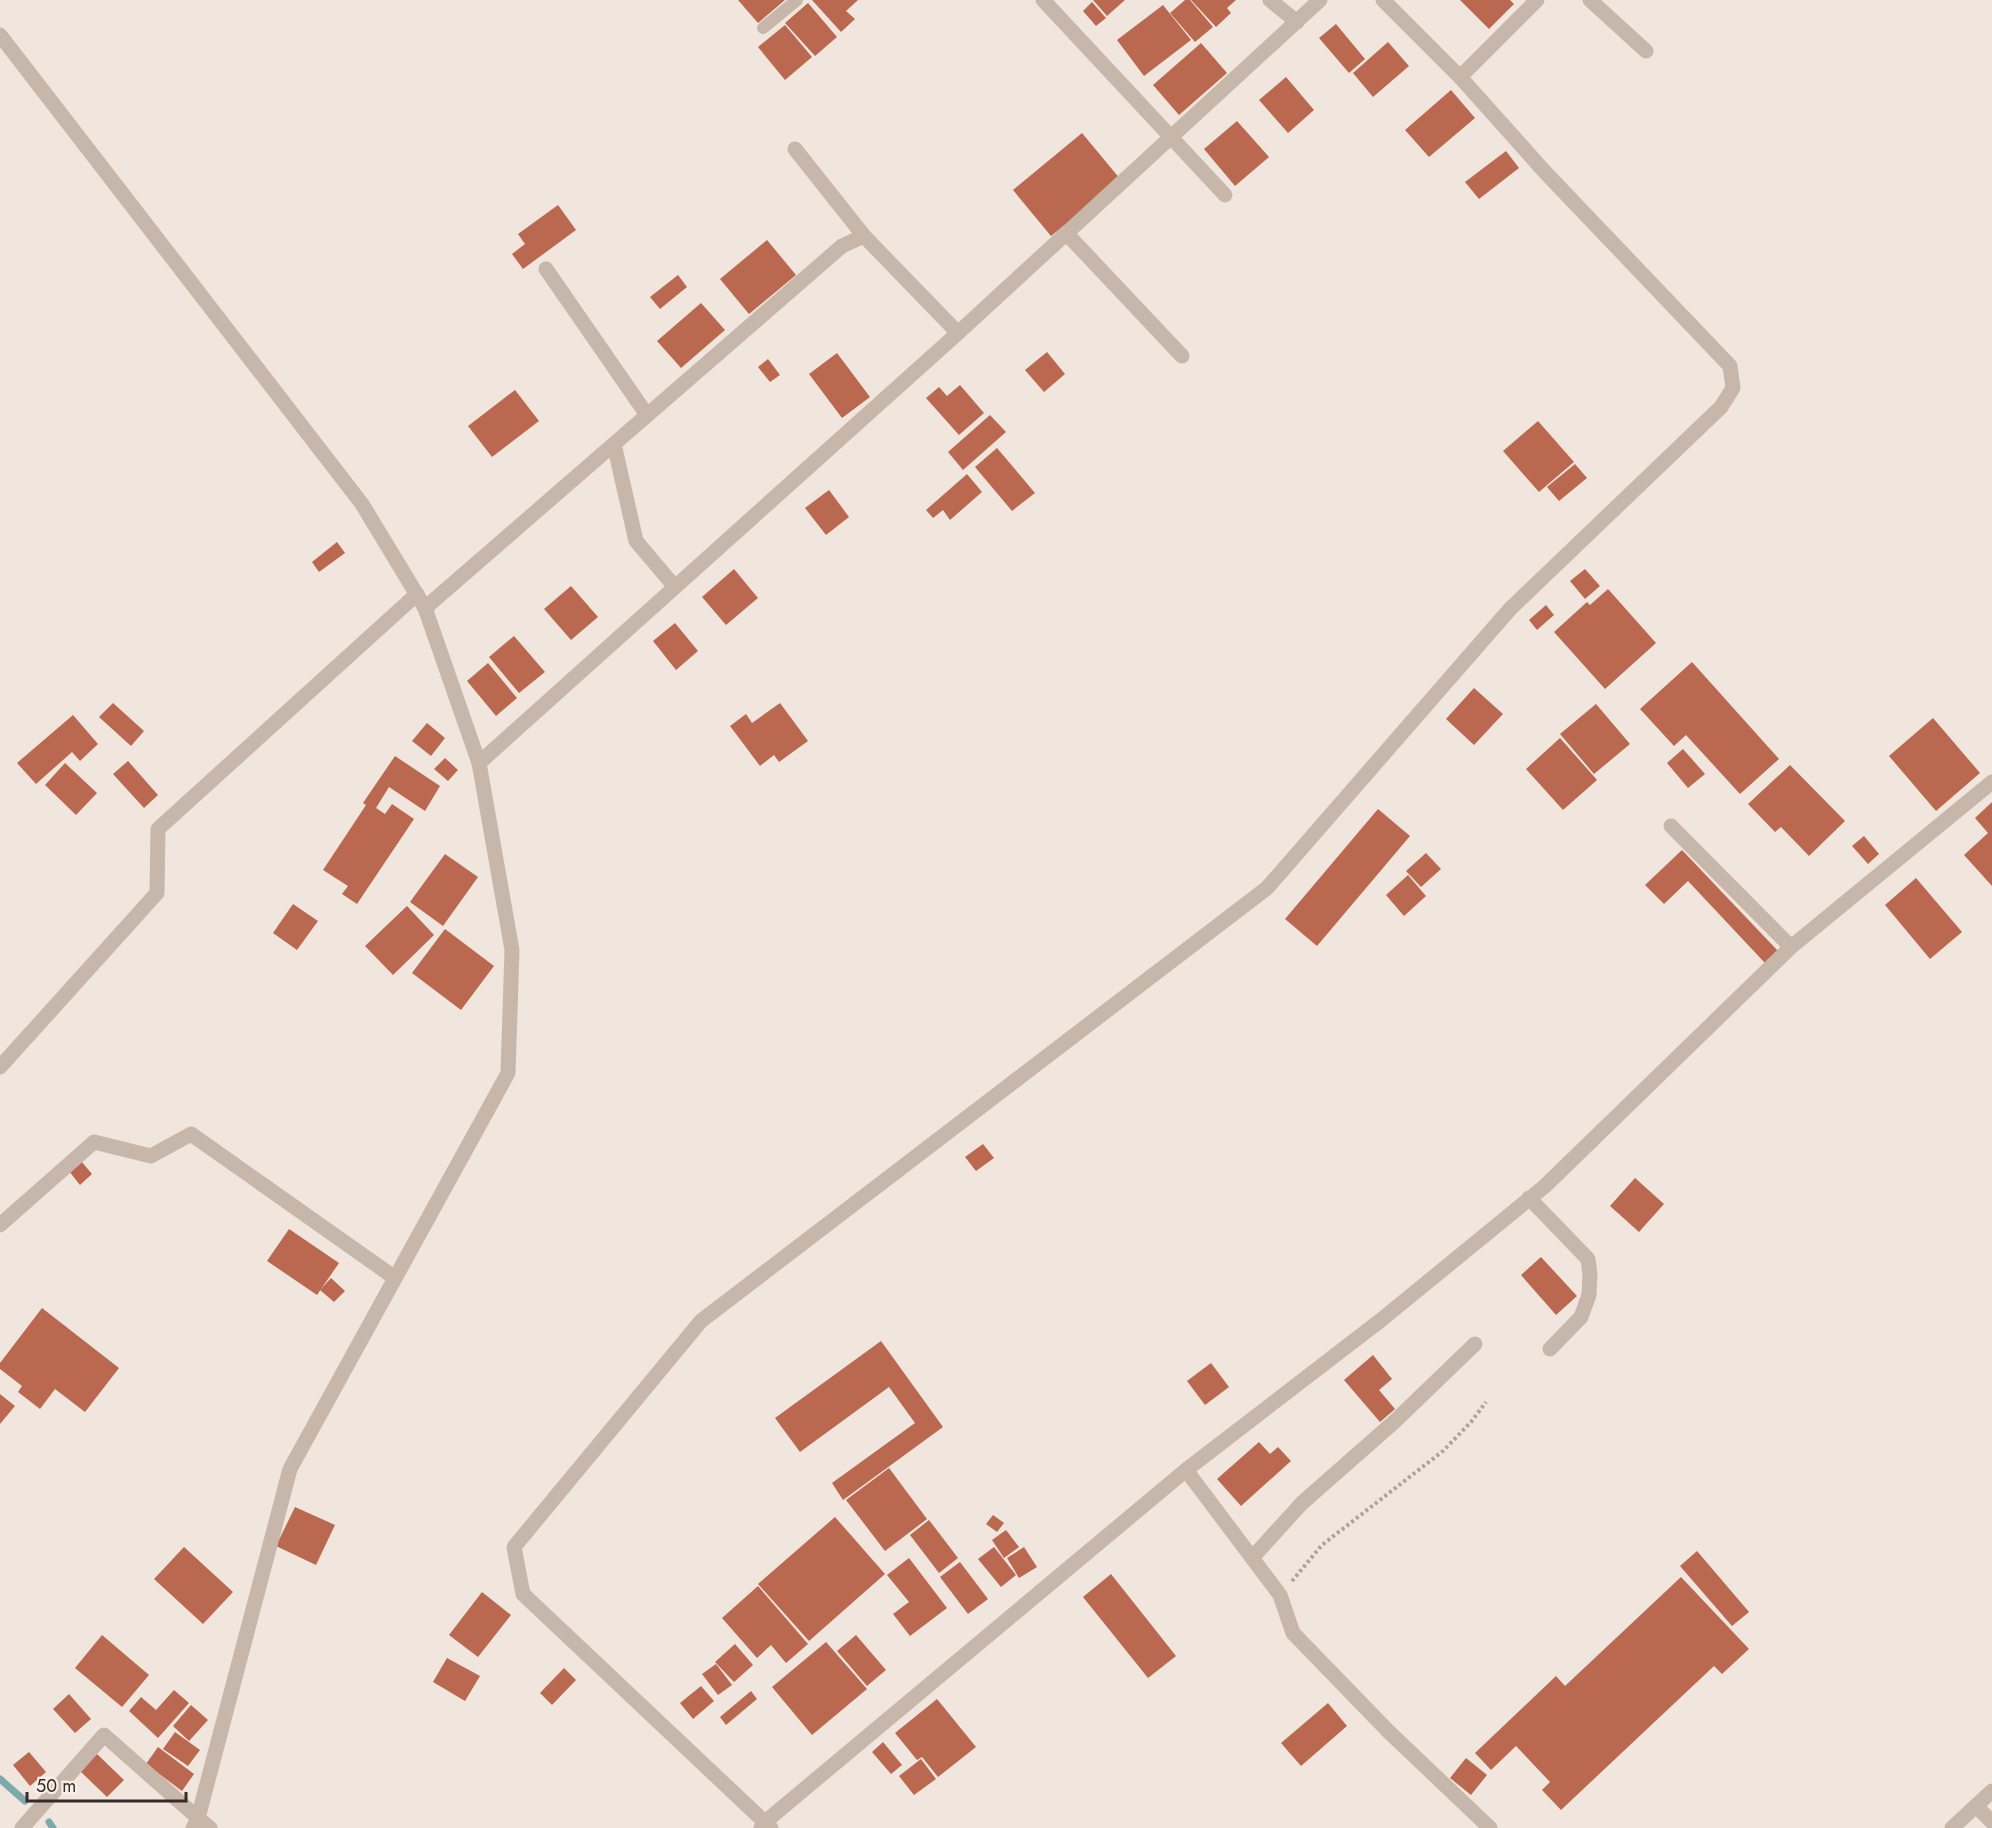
<svg xmlns="http://www.w3.org/2000/svg" width="1992" height="1828" viewBox="0 0 1992 1828" font-family="Jost,sans-serif">
<style>
.lines{fill:none;stroke-linecap:round;stroke-linejoin:round}
.stream{stroke:#7ea9aa;stroke-width:7}
.building{fill:#ba6850}
.path{stroke:#b2a194;stroke-width:4;stroke-dasharray:3 3;stroke-linecap:butt}
.lane{stroke:#c7b6aa;stroke-width:12}
.street{stroke:#c7b6aa;stroke-width:15}
</style>
<rect width="100%" height="100%" fill="#f0e6dd"/>
<g class="lines">
<g class="stream">
<path d="M0,1779L25,1801"/>
<path d="M49,1822L53,1828"/>
</g>
</g>
<g class="building">
<path d="M738,0H785L758,23Z"/>
<path d="M812,0H858L846,11L855,19L841,32Z"/>
<path d="M1093,0H1125L1107,16Z"/>
<path d="M1185,0H1190L1213,27L1195,42L1170,13Z"/>
<path d="M1191,0H1236L1227,8L1231,13L1216,27Z"/>
<path d="M1460,0H1510L1514,4L1489,29Z"/>
<path d="M1092,2L1106,18L1096,26L1083,11Z"/>
<path d="M808,3L837,37L815,56L785,23Z"/>
<path d="M1163,5L1191,40L1144,76L1117,40Z"/>
<path d="M1336,24L1365,59L1349,73L1319,38Z"/>
<path d="M785,25L812,57L785,80L758,47Z"/>
<path d="M1388,42L1409,66L1373,97L1353,73Z"/>
<path d="M1201,43L1227,73L1179,115L1153,85Z"/>
<path d="M1286,77L1314,110L1288,133L1259,100Z"/>
<path d="M1451,90L1475,118L1429,157L1405,130Z"/>
<path d="M1237,121L1269,157L1235,186L1204,149Z"/>
<path d="M1082,133L1121,180L1051,236L1013,190Z"/>
<path d="M1506,151L1519,168L1479,199L1465,182Z"/>
<path d="M558,205L576,230L523,269L512,254L525,244L518,234Z"/>
<path d="M767,240L796,275L749,314L720,279Z"/>
<path d="M678,275L687,287L660,309L650,297Z"/>
<path d="M701,303L725,330L681,368L657,341Z"/>
<path d="M1047,352L1065,374L1044,392L1025,370Z"/>
<path d="M837,353L870,397L842,418L809,374Z"/>
<path d="M768,359L780,375L770,382L758,367Z"/>
<path d="M960,385L984,413L959,435L926,398L939,387L947,396Z"/>
<path d="M515,390L539,421L492,457L468,426Z"/>
<path d="M990,415L1006,432L963,470L948,452Z"/>
<path d="M1538,421L1574,462L1539,492L1503,451Z"/>
<path d="M997,448L1035,493L1012,511L975,467Z"/>
<path d="M1575,464L1587,478L1559,501L1547,487Z"/>
<path d="M967,474L982,492L950,520L943,510L933,518L926,510Z"/>
<path d="M829,490L849,517L826,535L805,508Z"/>
<path d="M337,542L345,553L319,572L312,562Z"/>
<path d="M734,569L758,598L726,625L702,597Z"/>
<path d="M1585,569L1600,586L1585,599L1570,581Z"/>
<path d="M571,586L598,617L571,640L544,609Z"/>
<path d="M1608,589L1656,643L1605,689L1554,632L1587,602L1590,605Z"/>
<path d="M1546,605L1554,615L1537,630L1529,620Z"/>
<path d="M675,623L698,651L676,670L653,641Z"/>
<path d="M514,636L545,672L519,693L489,657Z"/>
<path d="M1692,662L1779,759L1740,794L1686,735L1674,746L1640,709Z"/>
<path d="M488,663L517,698L496,716L467,681Z"/>
<path d="M1474,688L1503,714L1474,745L1446,719Z"/>
<path d="M113,703L144,731L131,746L99,717Z"/>
<path d="M780,703L808,741L779,762L774,755L760,766L730,726L746,714L752,723Z"/>
<path d="M1596,704L1630,744L1594,774L1560,734Z"/>
<path d="M73,715L98,744L80,761L72,752L36,784L17,763Z"/>
<path d="M1933,718L1980,773L1936,811L1889,756Z"/>
<path d="M427,723L445,738L431,756L412,741Z"/>
<path d="M1560,738L1597,780L1563,810L1526,769Z"/>
<path d="M1683,749L1705,774L1688,788L1667,763Z"/>
<path d="M395,756L440,786L425,811L389,787L376,808L385,814L392,804L414,819L357,904L342,894L348,886L323,870L366,805L363,803Z"/>
<path d="M445,758L458,770L448,781L434,769Z"/>
<path d="M128,761L158,795L144,808L113,774Z"/>
<path d="M65,763L97,793L76,815L45,785Z"/>
<path d="M1790,765L1845,821L1809,856L1781,827L1775,832L1748,804Z"/>
<path d="M1992,802V886L1964,855L1988,833L1975,818Z"/>
<path d="M1378,809L1410,836L1317,946L1285,919Z"/>
<path d="M1864,836L1879,854L1868,864L1852,846Z"/>
<path d="M1682,850L1778,951L1765,963L1688,881L1664,904L1645,885Z"/>
<path d="M1426,853L1441,869L1421,887L1406,871Z"/>
<path d="M445,854L478,877L443,926L410,902Z"/>
<path d="M1408,875L1426,896L1404,916L1386,895Z"/>
<path d="M1916,878L1962,932L1930,959L1885,905Z"/>
<path d="M293,904L318,921L297,950L273,933Z"/>
<path d="M407,906L434,935L393,975L365,946Z"/>
<path d="M445,929L494,966L461,1010L412,973Z"/>
<path d="M983,1144L994,1158L976,1171L965,1157Z"/>
<path d="M81,1161L92,1174L80,1185L69,1171Z"/>
<path d="M1635,1178L1664,1204L1639,1232L1610,1206Z"/>
<path d="M289,1229L339,1263L317,1295L267,1261Z"/>
<path d="M1541,1257L1577,1296L1556,1315L1521,1275Z"/>
<path d="M331,1278L345,1291L334,1302L320,1290Z"/>
<path d="M42,1308L119,1368L85,1412L55,1389L40,1409L18,1392L22,1386L0,1369V1363Z"/>
<path d="M881,1341L943,1427L843,1500L832,1483L915,1423L889,1387L800,1452L775,1418Z"/>
<path d="M1373,1355L1392,1379L1379,1390L1395,1409L1380,1422L1344,1380Z"/>
<path d="M1211,1363L1229,1387L1205,1405L1187,1381Z"/>
<path d="M0,1394L15,1406L0,1424Z"/>
<path d="M1259,1442L1270,1454L1278,1447L1291,1461L1241,1506L1217,1479Z"/>
<path d="M889,1468L927,1519L885,1551L846,1500Z"/>
<path d="M295,1507L335,1525L316,1565L276,1546Z"/>
<path d="M993,1515L1004,1523L997,1532L986,1524Z"/>
<path d="M835,1517L885,1574L809,1641L758,1584Z"/>
<path d="M929,1520L958,1558L939,1573L910,1535Z"/>
<path d="M1006,1530L1019,1547L1004,1558L992,1540Z"/>
<path d="M184,1547L233,1592L203,1624L154,1579Z"/>
<path d="M994,1547L1016,1575L1001,1587L978,1559Z"/>
<path d="M1024,1547L1037,1567L1019,1578L1007,1558Z"/>
<path d="M1697,1551L1749,1612L1732,1626L1680,1566Z"/>
<path d="M909,1558L947,1608L910,1636L893,1614L909,1602L887,1575Z"/>
<path d="M960,1562L988,1599L968,1614L940,1577Z"/>
<path d="M1111,1574L1176,1656L1148,1678L1083,1597Z"/>
<path d="M1681,1577L1749,1649L1722,1674L1714,1666L1561,1810L1542,1790L1550,1782L1516,1746L1491,1770L1475,1753L1556,1676L1565,1686Z"/>
<path d="M758,1586L808,1644L786,1663L771,1645L757,1658L722,1618Z"/>
<path d="M482,1592L511,1615L478,1657L449,1635Z"/>
<path d="M102,1635L149,1675L122,1707L75,1668Z"/>
<path d="M856,1635L886,1670L867,1686L837,1651Z"/>
<path d="M826,1642L867,1689L812,1735L772,1687Z"/>
<path d="M735,1644L753,1665L734,1682L715,1662Z"/>
<path d="M447,1658L480,1676L465,1701L433,1682Z"/>
<path d="M716,1664L732,1685L718,1695L702,1674Z"/>
<path d="M564,1668L576,1680L552,1705L540,1693Z"/>
<path d="M701,1686L714,1701L693,1719L680,1703Z"/>
<path d="M174,1690L189,1703L158,1738L129,1711L141,1697L156,1710Z"/>
<path d="M751,1691L757,1699L726,1725L720,1717Z"/>
<path d="M69,1694L91,1719L75,1733L53,1709Z"/>
<path d="M937,1699L976,1747L938,1777L922,1757L917,1760L895,1733Z"/>
<path d="M1328,1703L1347,1726L1301,1766L1281,1743Z"/>
<path d="M191,1705L208,1720L189,1741L173,1726Z"/>
<path d="M175,1732L200,1750L188,1766L163,1749Z"/>
<path d="M883,1742L902,1765L891,1774L872,1752Z"/>
<path d="M158,1747L194,1774L182,1791L146,1764Z"/>
<path d="M29,1752L46,1772L30,1786L13,1765Z"/>
<path d="M97,1754L124,1780L107,1797L80,1771Z"/>
<path d="M1466,1758L1487,1775L1471,1795L1450,1778Z"/>
<path d="M921,1759L936,1779L914,1795L899,1776Z"/>
</g>
<g class="lines">
<path class="path" d="M1292,1581L1322,1545L1443,1451L1471,1422L1486,1402"/>
<path class="lane" d="M763,28L797,0"/>
<g class="street">
<path d="M1043,0L1225,195"/>
<path d="M1270,0L1297,22"/>
<path d="M1590,0L1646,51"/>
<path d="M0,35L362,504L425,608L479,763L512,950L508,1073L290,1469L198,1818L210,1828"/>
<path d="M1460,77L1537,0"/>
<path d="M795,149L864,236"/>
<path d="M1066,233L1182,356"/>
<path d="M546,269L647,415"/>
<path d="M614,444L636,541L675,587"/>
<path d="M425,608L842,246L864,236L958,333"/>
<path d="M479,763L958,333L1320,0"/>
<path d="M1671,826L1791,947L1992,782"/>
<path d="M0,1067L157,893L158,829L417,594"/>
<path d="M1529,1198L1588,1259L1590,1275L1589,1295L1581,1317L1550,1349"/>
<path d="M0,1225L94,1142L151,1156L191,1134L395,1278"/>
<path d="M1186,1470L1280,1595L1293,1633L1389,1732L1490,1828"/>
<path d="M1252,1558L1302,1503L1394,1422L1475,1344"/>
<path d="M1976,1806L1992,1822"/>
<path d="M22,1828L104,1735L198,1818L193,1828"/>
<path d="M761,1828L765,1822L1186,1470L1381,1320L1545,1186L1791,947"/>
<path d="M771,1828L523,1594L514,1547L701,1321L1267,888L1510,609L1721,407L1733,388L1730,366L1544,171L1460,77L1383,0"/>
<path d="M1952,1828L1992,1791"/>
</g>
</g>
<path d="M27 1792v9h159v-9" fill="none" stroke="#352c29" stroke-width="3"/>
<text x="36" y="1792" font-size="18" fill="#352c29" stroke="#f8f0e8" stroke-width="4.5" paint-order="stroke">50 m</text>
</svg>
